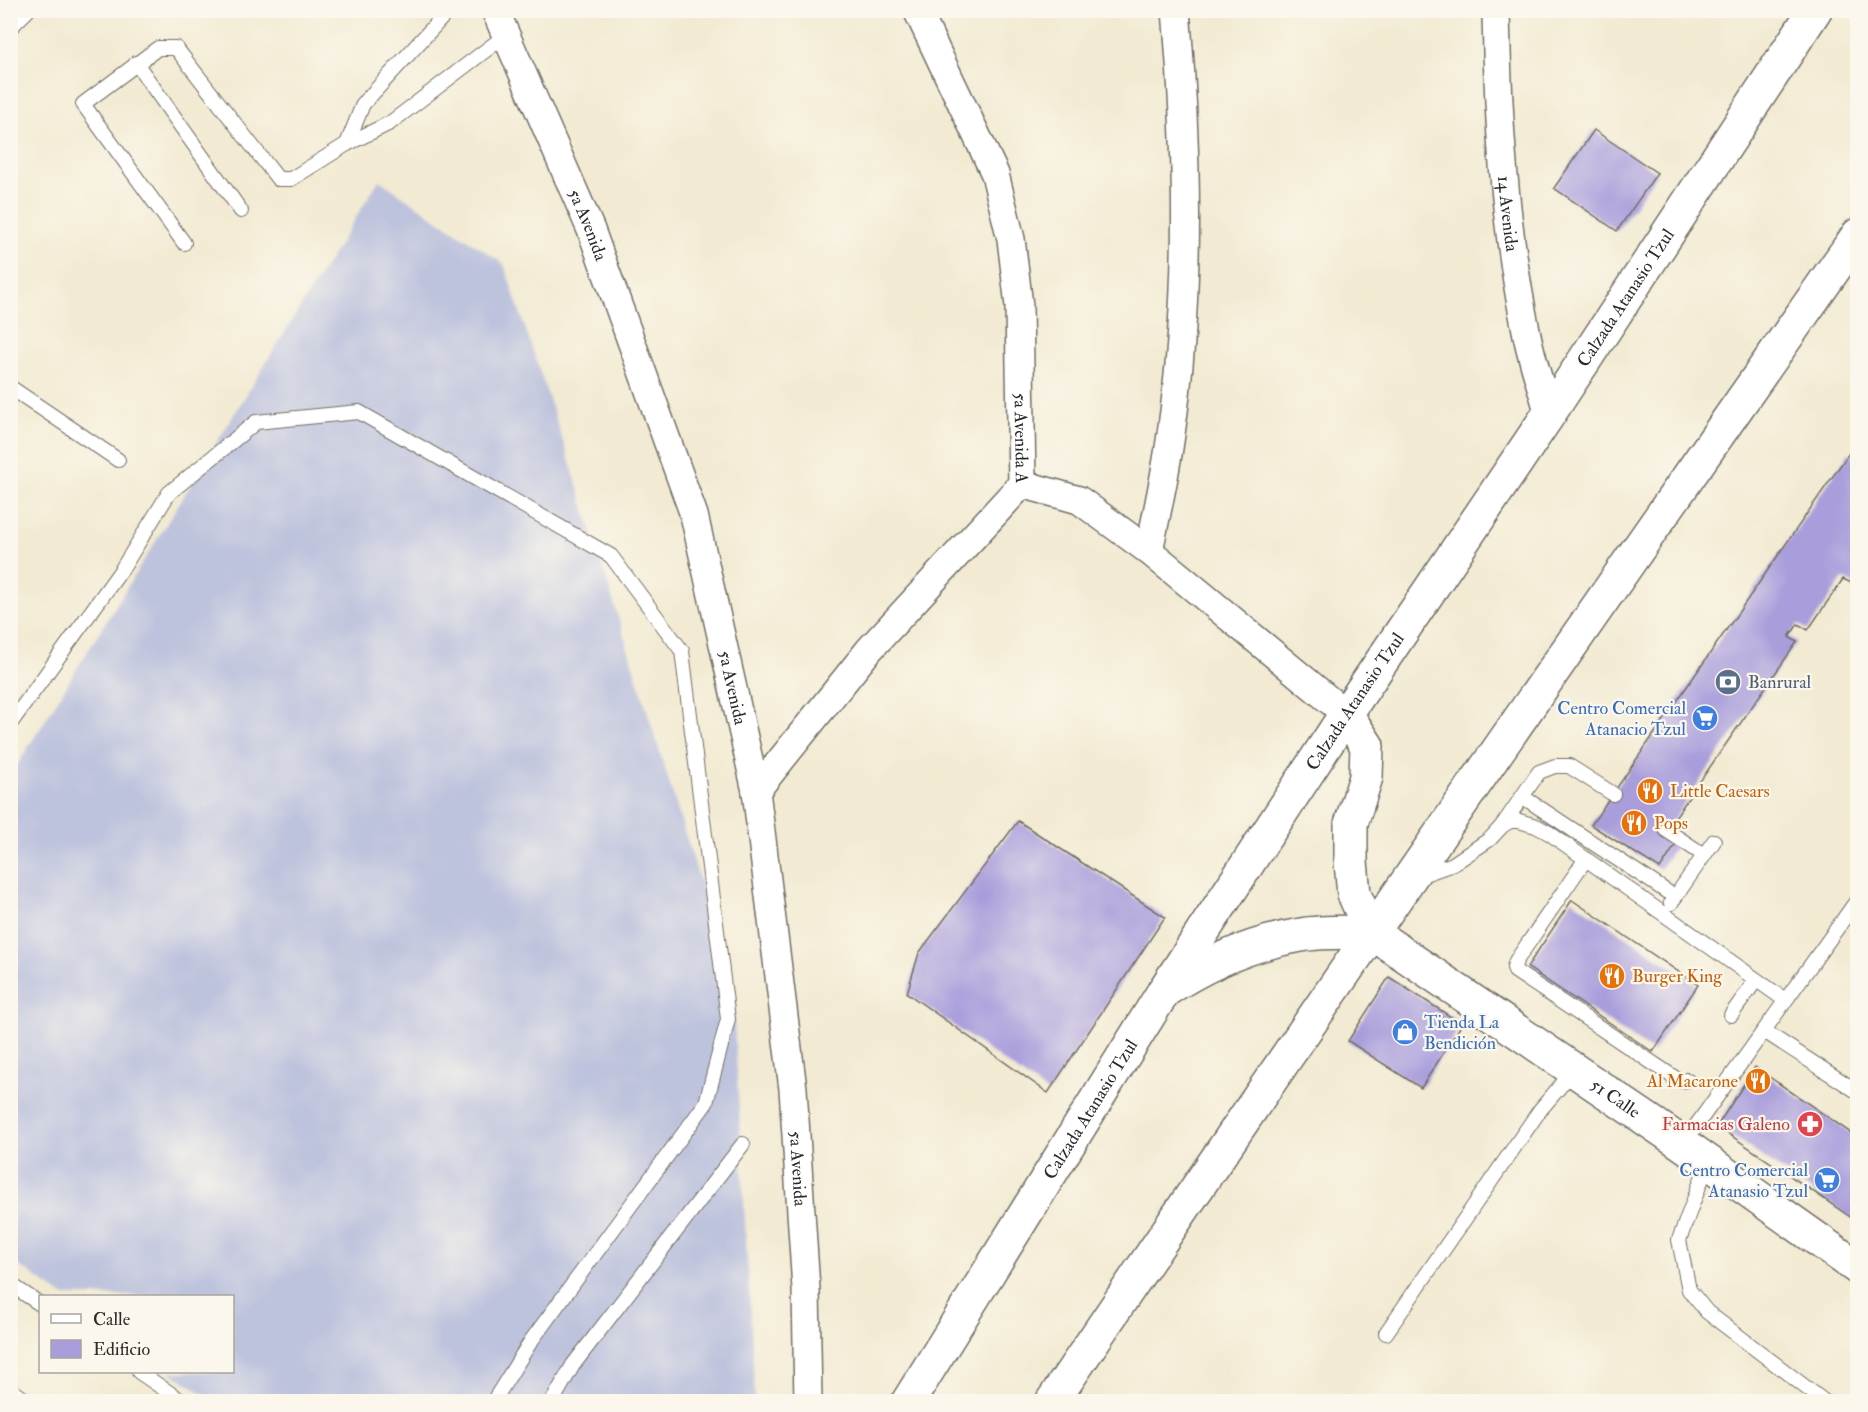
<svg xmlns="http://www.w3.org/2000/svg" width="1868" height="1412" viewBox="0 0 1868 1412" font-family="'IM FELL Double Pica',serif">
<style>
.industrial{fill:#bec3dd}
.building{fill:#a99ddb}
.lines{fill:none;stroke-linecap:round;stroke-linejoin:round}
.lane-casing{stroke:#716e65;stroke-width:16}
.street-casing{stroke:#716e65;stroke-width:30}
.secondary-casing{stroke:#716e65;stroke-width:36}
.primary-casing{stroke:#716e65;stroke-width:36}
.lane{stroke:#fff;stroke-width:14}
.street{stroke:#fff;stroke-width:27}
.secondary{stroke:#fff;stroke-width:33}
.primary{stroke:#fff;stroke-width:33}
.labels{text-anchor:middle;stroke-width:4.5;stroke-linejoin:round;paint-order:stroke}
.street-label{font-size:18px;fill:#2b2b2b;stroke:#fbf7ec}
.service-label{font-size:18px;fill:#4e5e75;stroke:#fbf7ec;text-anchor:start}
.shop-label{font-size:18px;fill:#366cbe;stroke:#fbf7ec;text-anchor:end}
.food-label{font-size:18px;fill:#c56008;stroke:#fbf7ec;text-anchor:start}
.health-label{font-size:18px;fill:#be3a42;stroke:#fbf7ec;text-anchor:end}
</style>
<rect width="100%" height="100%" fill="#fbf7ec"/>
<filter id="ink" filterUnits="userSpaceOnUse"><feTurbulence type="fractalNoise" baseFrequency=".0167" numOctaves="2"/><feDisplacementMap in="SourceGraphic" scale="12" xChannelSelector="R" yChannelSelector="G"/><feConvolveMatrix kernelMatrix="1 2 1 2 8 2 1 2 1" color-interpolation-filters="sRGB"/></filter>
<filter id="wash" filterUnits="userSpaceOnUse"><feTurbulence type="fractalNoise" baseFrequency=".008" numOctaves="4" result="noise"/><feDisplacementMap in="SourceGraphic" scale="24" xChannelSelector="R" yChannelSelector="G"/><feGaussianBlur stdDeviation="1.35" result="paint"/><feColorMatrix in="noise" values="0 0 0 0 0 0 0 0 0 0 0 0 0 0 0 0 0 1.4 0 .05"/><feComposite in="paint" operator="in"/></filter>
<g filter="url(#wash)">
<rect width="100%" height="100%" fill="#f2ead2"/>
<path class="industrial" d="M379,180L504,264L572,468L732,985L755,1401H215L170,1372H232V1296H63L11,1260L10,777Z"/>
<g id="blocks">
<g class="building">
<path d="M1594,130L1657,173L1617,231L1554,188Z"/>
<path d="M1849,453L1858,459V586L1843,579L1808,630L1798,624L1789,637L1797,642L1664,833L1677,843L1660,869L1591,825Z"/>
<path d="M1018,821L1165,917L1048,1093L907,993L919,953Z"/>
<path d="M1572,900L1698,985L1653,1052L1527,967Z"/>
<path d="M1389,977L1462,1024L1421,1088L1348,1041Z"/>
<path d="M1755,1067L1858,1138V1222L1717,1126Z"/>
</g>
</g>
</g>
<g filter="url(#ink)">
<use href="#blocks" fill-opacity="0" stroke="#716e65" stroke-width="1.5"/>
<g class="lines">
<defs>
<g id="lane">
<path d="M10,28L28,10"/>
<path d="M136,63L241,211"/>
<path d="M347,144L363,104L449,10"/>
<path d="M184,243L83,104L158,48H176L278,179H291L347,144L390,123L506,35"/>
<path d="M10,387L118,460"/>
<path d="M10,724L122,569L169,493L256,422L359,412L611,556L682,651L728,1019L706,1103L531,1341L493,1402"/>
<path d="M1523,797L1675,897"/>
<path d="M1502,826L1539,772L1555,766H1569L1613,794"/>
<path d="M1666,830L1704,855"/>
<path d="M1585,860L1516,961L1514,967L1515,971L1675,1078L1681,1081L1687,1080"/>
<path d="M1419,876L1453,864L1490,839L1502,826L1510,821H1519L1536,826L1549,833L1785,1000"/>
<path d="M1671,903L1714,841"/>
<path d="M1731,1015L1756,980"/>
<path d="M1764,1031L1858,1092"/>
<path d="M1683,1144L1858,899"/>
<path d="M1708,1162L1679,1240L1689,1290L1707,1312L1825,1402"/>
<path d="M10,1284L40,1304"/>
<path d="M1386,1333L1540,1110L1574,1070"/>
<path d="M139,1372L183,1402"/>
<path d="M10,1389L28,1402"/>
<path d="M552,1402L573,1365L743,1144"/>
</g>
<g id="street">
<path id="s1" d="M495,10L591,230L694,515L756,791L793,1089L806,1289L808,1402"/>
<path id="s2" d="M917,10L995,174L1011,239L1019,306L1022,484"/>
<path id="s3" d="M1496,10C1498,117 1504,225 1526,330C1531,358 1541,386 1549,414"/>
<path d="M1022,484L1079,500L1149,551L1346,714"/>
<path d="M1149,551C1157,512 1166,473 1171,434C1191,294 1188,151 1176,10"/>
<path d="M756,791L869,650L1022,484"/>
</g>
<g id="secondary">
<path id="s4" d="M1346,714L1367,746L1366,777L1351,824V862L1354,894L1371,932L1683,1144L1858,1268"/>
<path d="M1164,991C1205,964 1252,943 1301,935C1324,931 1348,933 1371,932"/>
</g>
<g id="primary">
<path id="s5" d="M908,1402L1164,991L1346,714L1549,414L1815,10"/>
<path d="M1052,1402C1316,1010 1586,622 1858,235"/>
</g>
</defs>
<use href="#lane" class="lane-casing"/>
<use href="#street" class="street-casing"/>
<use href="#secondary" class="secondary-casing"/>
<use href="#primary" class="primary-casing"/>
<use href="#lane" class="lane"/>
<use href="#street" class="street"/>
<use href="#secondary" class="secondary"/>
<use href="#primary" class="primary"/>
</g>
</g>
<defs>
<symbol id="bank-disc" viewBox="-11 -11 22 22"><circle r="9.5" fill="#5c6f8a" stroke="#fbf7ec"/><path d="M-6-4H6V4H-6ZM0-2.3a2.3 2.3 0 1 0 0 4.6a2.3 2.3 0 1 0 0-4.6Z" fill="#fff"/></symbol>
<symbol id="supermarket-disc" viewBox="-11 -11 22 22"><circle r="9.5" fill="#3f7fe0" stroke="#fbf7ec"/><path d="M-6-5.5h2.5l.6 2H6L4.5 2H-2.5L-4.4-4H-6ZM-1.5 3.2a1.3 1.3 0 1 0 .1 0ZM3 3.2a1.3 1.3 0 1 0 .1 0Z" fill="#fff"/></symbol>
<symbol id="restaurant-disc" viewBox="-11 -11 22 22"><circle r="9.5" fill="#e8710a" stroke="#fbf7ec"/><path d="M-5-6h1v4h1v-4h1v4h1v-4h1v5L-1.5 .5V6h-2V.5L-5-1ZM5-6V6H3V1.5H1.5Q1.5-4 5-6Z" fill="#fff"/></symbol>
<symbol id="shop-disc" viewBox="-11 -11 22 22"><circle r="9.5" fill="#3f7fe0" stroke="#fbf7ec"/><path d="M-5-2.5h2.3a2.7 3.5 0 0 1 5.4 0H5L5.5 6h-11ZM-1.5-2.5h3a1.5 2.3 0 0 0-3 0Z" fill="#fff"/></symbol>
<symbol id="pharmacy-disc" viewBox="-11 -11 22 22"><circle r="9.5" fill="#e0444e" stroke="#fbf7ec"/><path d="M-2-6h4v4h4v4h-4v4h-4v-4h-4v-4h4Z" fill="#fff"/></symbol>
</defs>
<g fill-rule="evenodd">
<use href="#bank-disc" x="1713" y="667" width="30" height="30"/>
<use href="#supermarket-disc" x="1690" y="703" width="30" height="30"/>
<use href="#restaurant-disc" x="1635" y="776" width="30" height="30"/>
<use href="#restaurant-disc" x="1619" y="808" width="30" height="30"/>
<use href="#restaurant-disc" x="1597" y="961" width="30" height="30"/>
<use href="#shop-disc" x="1390" y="1017" width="30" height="30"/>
<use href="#restaurant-disc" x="1743" y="1066" width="30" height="30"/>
<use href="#pharmacy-disc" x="1795" y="1109" width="30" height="30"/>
<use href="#supermarket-disc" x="1812" y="1165" width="30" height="30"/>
</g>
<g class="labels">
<g class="street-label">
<text dy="6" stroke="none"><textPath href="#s3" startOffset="204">14 Avenida</textPath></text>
<text dy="6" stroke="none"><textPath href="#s1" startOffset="234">5a Avenida</textPath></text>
<text dy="6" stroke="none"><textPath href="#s5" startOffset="1317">Calzada Atanasio Tzul</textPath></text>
<text dy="6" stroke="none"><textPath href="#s2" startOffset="448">5a Avenida A</textPath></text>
<text dy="6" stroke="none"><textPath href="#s1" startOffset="720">5a Avenida</textPath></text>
<text dy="6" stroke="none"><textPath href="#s5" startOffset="831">Calzada Atanasio Tzul</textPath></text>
<text dy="6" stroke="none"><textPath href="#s4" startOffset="526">51 Calle</textPath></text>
<text dy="6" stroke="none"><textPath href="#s5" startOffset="345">Calzada Atanasio Tzul</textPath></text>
<text dy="6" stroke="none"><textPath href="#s1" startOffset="1206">5a Avenida</textPath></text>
</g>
<g class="service-label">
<text x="1748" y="688">Banrural</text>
</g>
<g class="shop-label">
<text x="1686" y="714">Centro Comercial<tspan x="1686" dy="21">Atanacio Tzul</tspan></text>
<text x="1424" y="1028" text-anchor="start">Tienda La<tspan x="1424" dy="21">Bendición</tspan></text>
<text x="1808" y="1176">Centro Comercial<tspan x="1808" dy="21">Atanasio Tzul</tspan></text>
</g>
<g class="food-label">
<text x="1670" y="797">Little Caesars</text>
<text x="1654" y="829">Pops</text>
<text x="1632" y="982">Burger King</text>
<text x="1738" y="1087" text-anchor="end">Al Macarone</text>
</g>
<g class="health-label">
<text x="1790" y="1130">Farmacias Galeno</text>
</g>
</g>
<rect width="1868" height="1412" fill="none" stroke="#fbf7ec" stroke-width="36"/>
<rect x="39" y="1295" width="195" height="78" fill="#fbf7ec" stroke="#a8a59f" stroke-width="1.5"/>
<rect x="51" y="1314" width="30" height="9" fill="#ffffff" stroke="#a8a59f" stroke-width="1.5"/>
<text x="93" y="1325" font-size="18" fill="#2b2b2b">Calle</text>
<rect x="51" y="1340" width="30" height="18" fill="#a99ddb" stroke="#a8a59f" stroke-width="1.5"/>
<text x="93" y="1355" font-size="18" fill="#2b2b2b">Edificio</text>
</svg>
